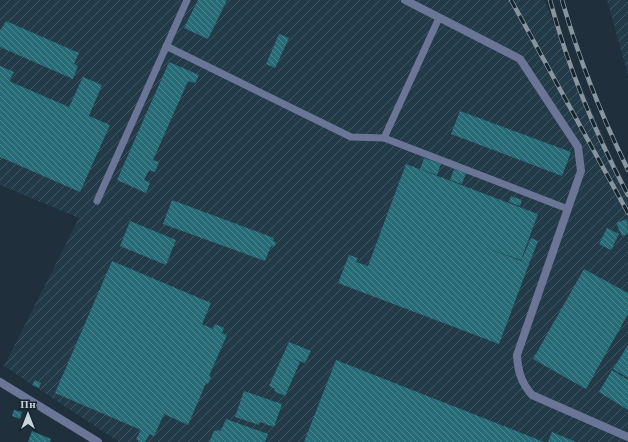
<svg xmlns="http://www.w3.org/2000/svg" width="628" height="442" viewBox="0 0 628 442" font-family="Spectral,serif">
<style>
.industrial{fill:url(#industrial-furrows)}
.building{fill:url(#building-back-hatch)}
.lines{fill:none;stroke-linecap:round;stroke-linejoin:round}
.lane{stroke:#6b7696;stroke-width:7}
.street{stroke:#6b7696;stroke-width:8}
.rail-casing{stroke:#89959e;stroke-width:4.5}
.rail{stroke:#162630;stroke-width:3;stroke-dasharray:9;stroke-linecap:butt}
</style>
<defs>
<pattern id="industrial-furrows" width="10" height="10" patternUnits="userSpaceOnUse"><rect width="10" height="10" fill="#233a49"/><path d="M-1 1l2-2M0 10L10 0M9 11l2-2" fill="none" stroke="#425663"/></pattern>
<pattern id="building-back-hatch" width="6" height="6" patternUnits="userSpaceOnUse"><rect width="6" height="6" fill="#266b75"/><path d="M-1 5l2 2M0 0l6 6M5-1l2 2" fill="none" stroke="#4e868e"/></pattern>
</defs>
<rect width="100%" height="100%" fill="#1f2f3b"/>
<g class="industrial">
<path d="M0,0H544L628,194V442H119L4,366L79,218L0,185Z"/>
<path d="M607,0H628V75Z"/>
</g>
<g class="building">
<path d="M198,0H227L208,39L184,28Z"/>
<path d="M6,21L79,53L74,64L78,66L73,79L0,47V31Z"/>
<path d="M279,34L289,38L275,68L266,64Z"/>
<path d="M169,62L199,75L195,83L188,81L153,160L159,162L155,172L149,170L144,180L150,183L146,193L117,180Z"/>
<path d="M0,66L14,72L9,81L69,107L83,77L102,85L89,116L110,125L80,192L0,157Z"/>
<path d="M460,111L571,152L562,176L451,134Z"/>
<path d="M424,158L441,164L437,175L420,169Z"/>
<path d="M406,164L538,214L521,260L484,247L529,264L499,344L338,283L349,255L358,258L356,262L368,266Z"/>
<path d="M454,169L466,173L462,184L450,180Z"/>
<path d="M511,196L522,200L520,206L509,202Z"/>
<path d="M172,200L274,238L273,241L276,242L274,247L271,246L265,261L163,224Z"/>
<path d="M627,219L628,234L622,236L616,223Z"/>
<path d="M130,221L176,240L166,265L120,246Z"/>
<path d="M607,228L619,234L611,250L599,244Z"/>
<path d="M531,238L538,241L529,264L521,261Z"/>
<path d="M112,261L211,303L202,324L213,329L215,324L224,328L222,333L227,335L209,376L211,377L208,384L206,383L188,425L164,414L154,436L150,434L145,442H140L136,439L141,430L55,393Z"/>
<path d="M584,269L628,293V314L586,389L533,359Z"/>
<path d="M289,342L311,351L305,363L291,358L300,362L285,396L274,391L275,389L269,386Z"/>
<path d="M628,345V378L613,369Z"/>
<path d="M336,360L544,442H304Z"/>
<path d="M612,370L628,380V410L599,392Z"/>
<path d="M35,380L41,383L39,388L32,385Z"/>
<path d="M244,391L282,404L274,427L260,422L259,425L235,417Z"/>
<path d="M14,410L22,412L20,419L12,416Z"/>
<path d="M226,419L268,434L265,442H209L214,431L218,430L221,431Z"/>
<path d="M32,431L51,439L50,442H28Z"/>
<path d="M552,432L576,442H548Z"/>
</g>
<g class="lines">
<g class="lane">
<path d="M166,46L351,137L384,138L439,18"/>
<path d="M384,138L568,209"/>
<path d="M97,201L187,0"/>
</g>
<g class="street">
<path d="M405,0L520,59L578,147L581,171L517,355C518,372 521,382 532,395L628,437"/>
<path d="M0,382L98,442"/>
</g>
<defs>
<g id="rail">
<path d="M511,0L628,213"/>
<path d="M550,0C568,67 595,133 628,195"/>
<path d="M562,0C579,59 601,115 628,170"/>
</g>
</defs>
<use href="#rail" class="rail-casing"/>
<use href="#rail" class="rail"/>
</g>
<g transform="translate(28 414)" stroke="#162630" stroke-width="3" paint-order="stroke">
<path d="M0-3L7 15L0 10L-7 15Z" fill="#c9d3db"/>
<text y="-6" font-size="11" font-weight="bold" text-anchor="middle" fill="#c9d3db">Пн</text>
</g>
</svg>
